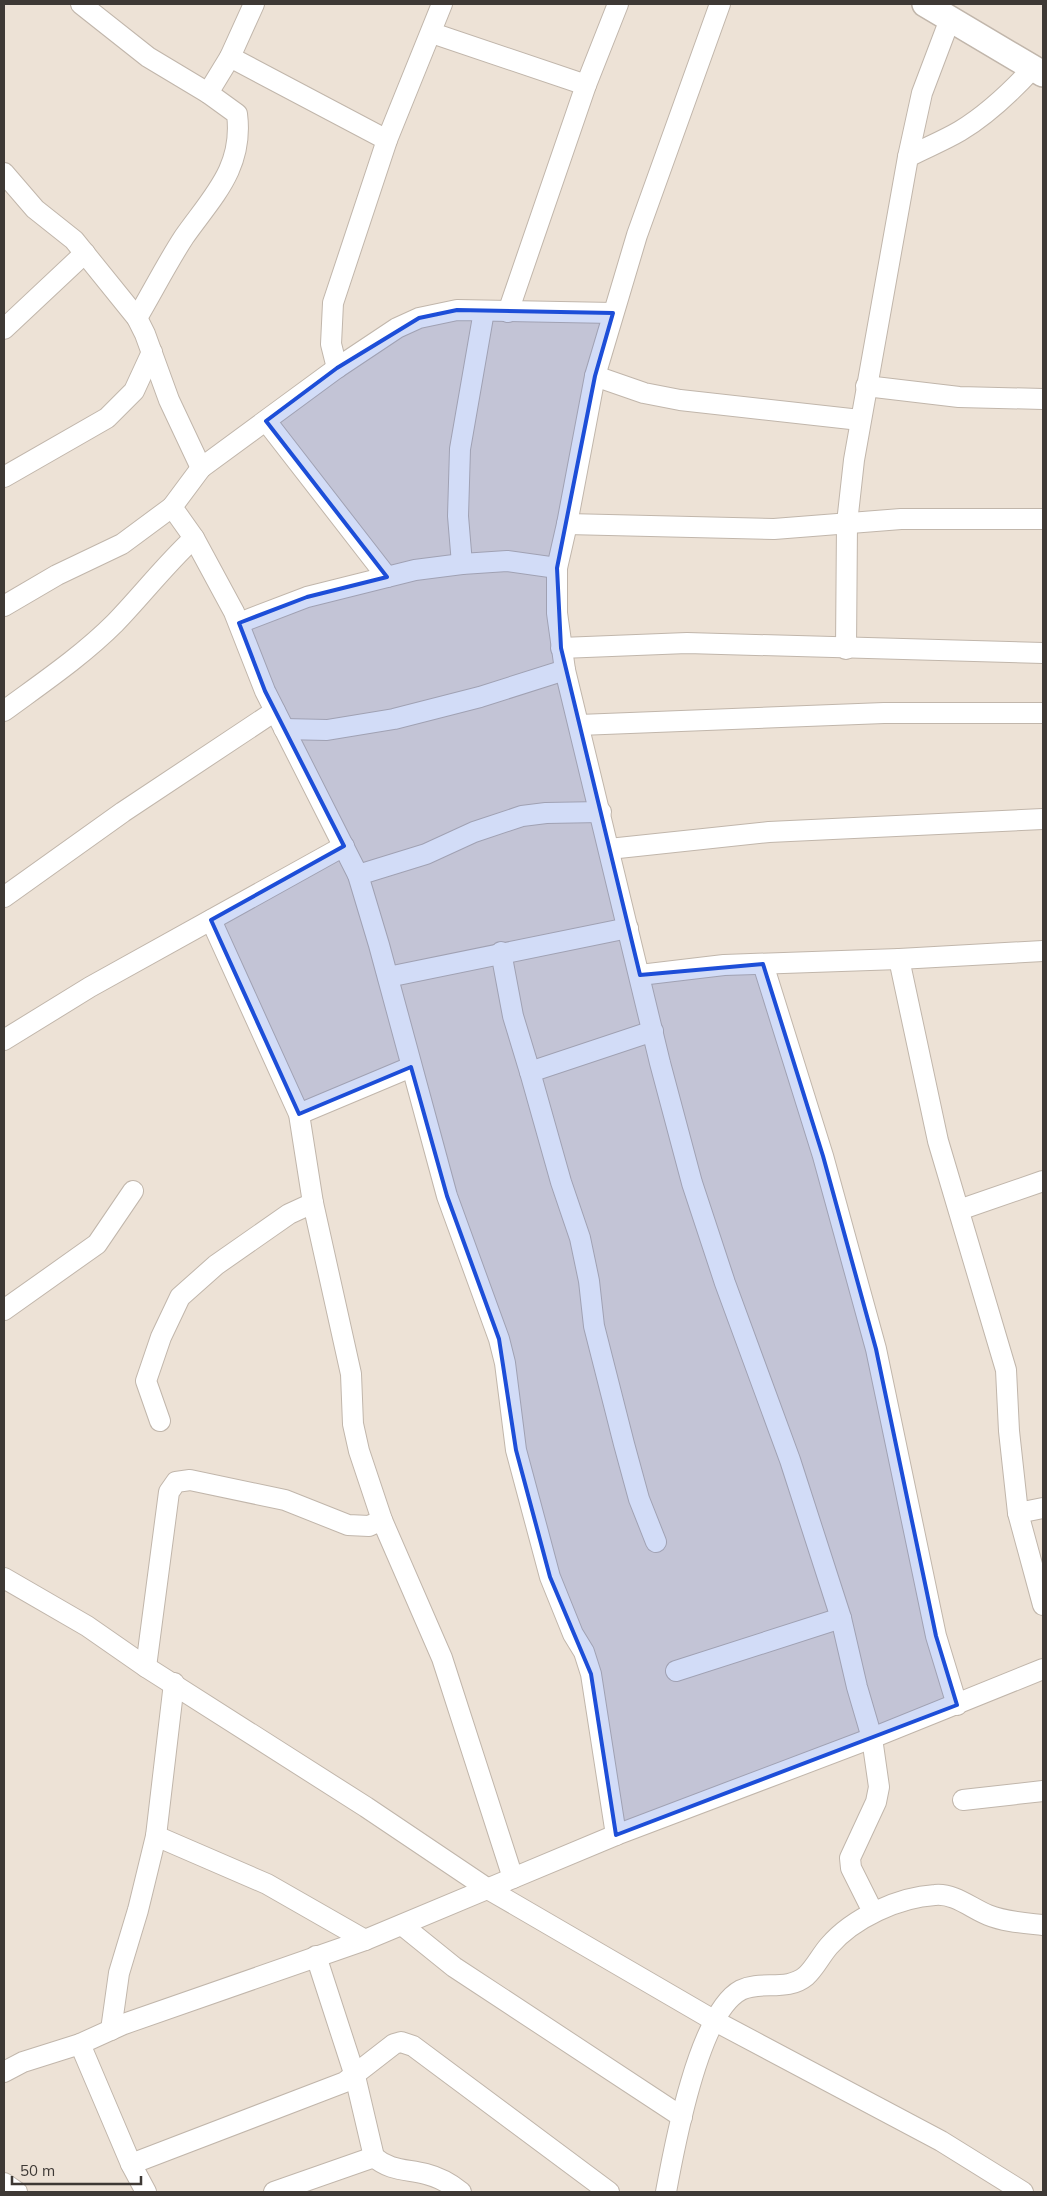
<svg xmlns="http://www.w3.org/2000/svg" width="1047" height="2196" viewBox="0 0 1047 2196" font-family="Mulish,sans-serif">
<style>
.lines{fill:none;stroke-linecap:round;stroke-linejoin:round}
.minor-casing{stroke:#c1b6ab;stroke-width:22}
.tertiary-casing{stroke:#c1b6ab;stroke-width:28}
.minor{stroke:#fff;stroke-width:20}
.tertiary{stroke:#fff;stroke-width:25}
.marked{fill:#1d4ed8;fill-opacity:0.2;stroke:#1d4ed8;stroke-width:4;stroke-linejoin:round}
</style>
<rect width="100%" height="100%" fill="#ede2d6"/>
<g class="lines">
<defs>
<g id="minor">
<path d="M81,4L148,57L208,93L237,114C244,168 212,197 184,237C167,263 153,291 137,318"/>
<path d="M720,4L637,235L595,376L567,524L557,568V613L565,670L660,1063L692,1183L725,1283L790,1460L841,1618L857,1687L872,1738L879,1787L876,1802L850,1858L851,1868L873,1912"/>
<path d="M432,33L586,85"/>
<path d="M230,57L387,140"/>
<path d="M208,93L230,57L254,4"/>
<path d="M908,157L922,93L950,19"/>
<path d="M4,173L35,209L74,240L137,318L145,334L169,400L201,468"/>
<path d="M508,312L586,85L618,4"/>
<path d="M613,313L457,310L419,318L397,328L337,368L201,468L172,507L194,538L234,612L265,691L358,875L379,945L447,1196L499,1339L505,1363L516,1450L550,1577L573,1634L584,1652L591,1674L616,1835"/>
<path d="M4,329L85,253"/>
<path d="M337,368L331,344L333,303L387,140L442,4"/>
<path d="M595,376L644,393L680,400L860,420"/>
<path d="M866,386L959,397L1043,399"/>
<path d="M266,421L387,577"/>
<path d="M4,477L107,418L134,391L152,352"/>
<path d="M567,524L774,529L901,519H1043"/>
<path d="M462,564L458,516L460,449L484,311"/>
<path d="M4,606L57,575L122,544L172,507"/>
<path d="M239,623L307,597L415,570L462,564L507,561L557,568"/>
<path d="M561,648L687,643L1043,653"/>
<path d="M846,649L847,523L854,460L908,157C925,148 943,141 960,131C988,114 1011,92 1033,68"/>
<path d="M4,711C42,683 82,656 115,623C142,595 165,565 194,538"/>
<path d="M579,725L884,713H1043"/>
<path d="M284,729L327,730L394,719L480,697L565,670"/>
<path d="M609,849L769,832L1043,819"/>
<path d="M358,875L426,854L474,832L522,816L546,813L601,812"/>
<path d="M4,897L123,812L275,711"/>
<path d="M211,920L299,1114L313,1203L351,1374L353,1424L359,1451L382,1520L442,1658L513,1878"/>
<path d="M501,952L513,1016L530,1072"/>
<path d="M899,959L938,1141L1006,1370L1009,1431L1018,1513L1043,1605"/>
<path d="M763,964L823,1156L876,1349L936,1636L957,1705"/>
<path d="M640,975L724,965L899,959L1043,951"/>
<path d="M388,977L628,928"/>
<path d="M653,1031L530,1072L561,1182L580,1238L589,1281L594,1326L624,1444L639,1499L656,1542"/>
<path d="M4,1040L90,987L344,846"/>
<path d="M299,1114L411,1067"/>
<path d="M959,1210L1043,1181"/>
<path d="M4,1310L97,1244L133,1191"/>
<path d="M160,1421L146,1381L161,1337L180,1297L216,1265L289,1214L313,1203"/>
<path d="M1018,1513L1043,1508"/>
<path d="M4,1578L87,1626L146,1667L366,1807L488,1889L715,2021L941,2141L1023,2192"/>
<path d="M146,1667L169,1492L176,1482L190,1480L285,1500L348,1525L369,1526L382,1520"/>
<path d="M676,1671L841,1618"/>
<path d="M963,1800L1043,1791"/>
<path d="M156,1836L267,1884L365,1940"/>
<path d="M402,1925L454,1967L682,2117"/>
<path d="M316,1956L355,2076L374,2157"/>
<path d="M111,2030L119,1973L138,1910L156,1836L174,1683"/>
<path d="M4,2072L23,2062L80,2044"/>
<path d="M131,2164L345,2082L394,2044L401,2042L413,2046L609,2192"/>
<path d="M4,2183L17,2192"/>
<path d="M146,2192L131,2164L80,2044L124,2024L365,1940L616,1835L872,1738L1043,1669"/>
<path d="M274,2192L374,2157C390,2171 406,2169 426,2174C438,2177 451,2184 461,2192"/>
<path d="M666,2192C674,2148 699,2012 741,1990C761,1980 787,1992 806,1976C815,1968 821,1955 829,1946C853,1918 899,1897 935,1895C954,1893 971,1908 988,1915C1005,1922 1025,1923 1043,1925"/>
</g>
<path id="tertiary" d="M925,4L1043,74"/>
</defs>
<use href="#minor" class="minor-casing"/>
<use href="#tertiary" class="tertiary-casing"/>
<use href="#minor" class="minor"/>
<use href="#tertiary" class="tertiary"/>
</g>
<path class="marked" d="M457,310L613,313L595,376L557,568L561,648L640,975L763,964L823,1156L876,1349L936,1636L957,1705L616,1835L591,1674L550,1577L516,1450L499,1339L447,1196L411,1067L299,1114L211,920L344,846L265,691L239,623L307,597L387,577L266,421L337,368L419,318Z"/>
<rect width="1047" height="2196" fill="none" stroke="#3e3935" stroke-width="10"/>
<path d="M12 2176v8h129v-8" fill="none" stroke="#3e3935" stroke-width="2.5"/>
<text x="20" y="2176" font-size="15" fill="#3e3935" stroke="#ede2d6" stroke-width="4" paint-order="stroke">50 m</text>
</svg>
